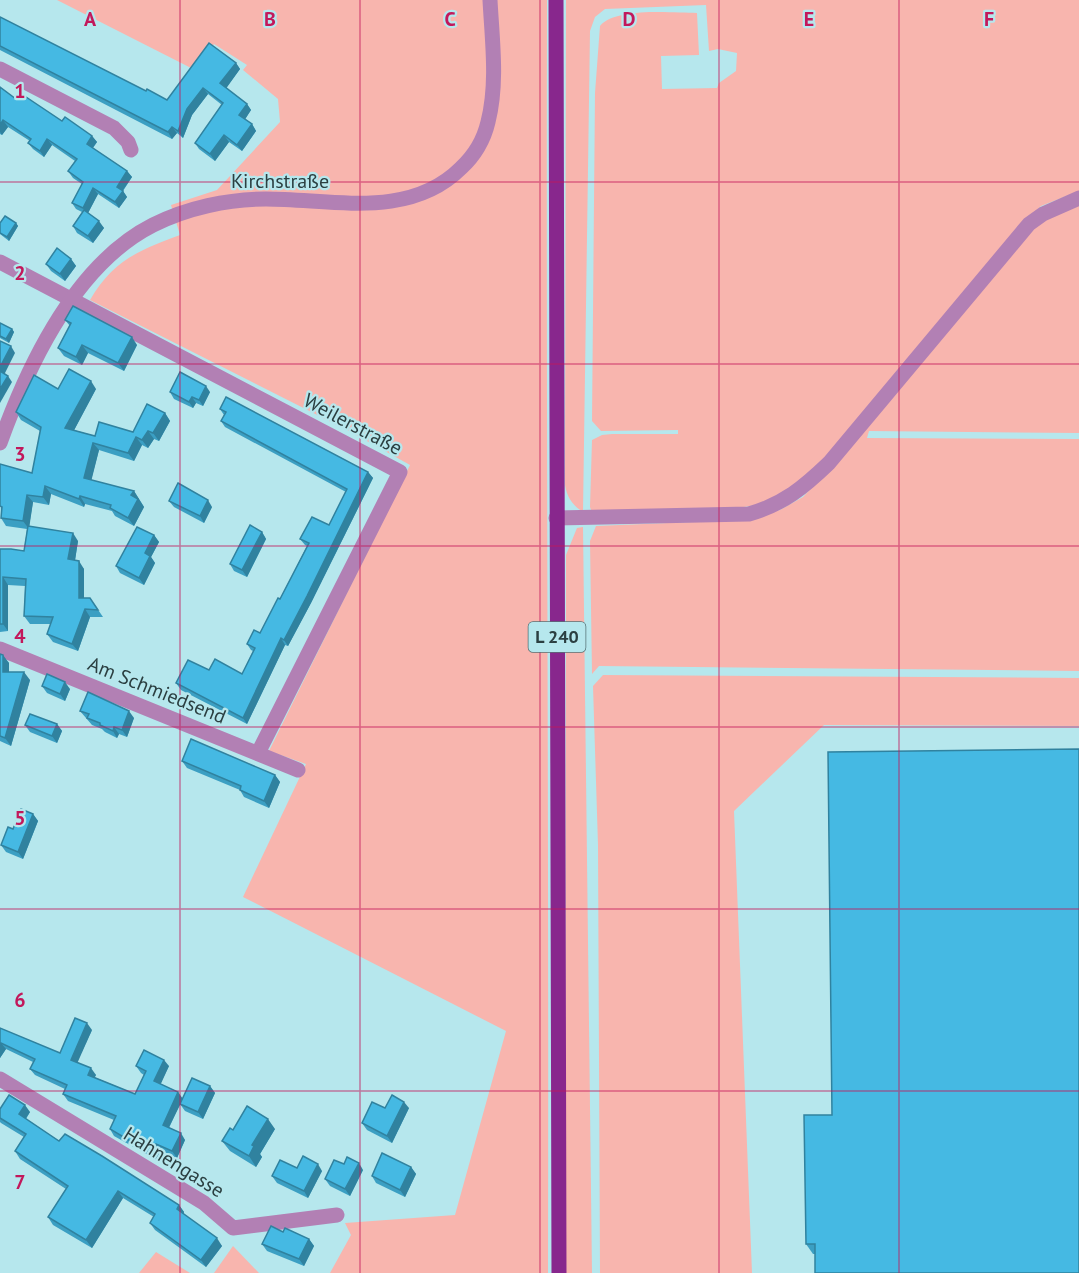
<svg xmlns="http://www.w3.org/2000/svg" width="1079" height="1273" viewBox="0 0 1079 1273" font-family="'PT Sans',sans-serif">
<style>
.green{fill:#f8b5ae}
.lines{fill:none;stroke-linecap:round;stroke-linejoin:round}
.minor{stroke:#b280b4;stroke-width:15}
.major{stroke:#88278d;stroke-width:15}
.wall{fill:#3b9fc3}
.shaded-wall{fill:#30829f}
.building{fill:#45b9e3;stroke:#30829f;stroke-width:1.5}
.grid{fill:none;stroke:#c2185b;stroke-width:1.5;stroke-opacity:0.55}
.labels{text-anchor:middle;stroke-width:4.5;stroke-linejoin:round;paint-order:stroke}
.shield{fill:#b6e7ed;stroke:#557175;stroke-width:1.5}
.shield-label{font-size:18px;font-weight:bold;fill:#2b3f41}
.street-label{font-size:20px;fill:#2b3f41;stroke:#b6e7ed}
.grid-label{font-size:20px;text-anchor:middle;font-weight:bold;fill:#c2185b;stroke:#b6e7ed;stroke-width:4.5;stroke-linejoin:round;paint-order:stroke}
</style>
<rect width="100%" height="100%" fill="#b6e7ed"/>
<g class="green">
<path d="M57,0H547C546,424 549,849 548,1273H330L351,1235L345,1223L455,1215L506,1031L243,897L306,764L269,751L410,465L349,431L90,300C113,260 140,250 180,235L171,205L217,190L280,122L278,99L243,70L247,65L214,44L193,69Z"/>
<path d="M566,0H1079V191L1041,206L1020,226L816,468C803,477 790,492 775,499C741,515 634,511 592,513L590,507L592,440L602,435L612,434H678V430L601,431L592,421L595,93L600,26C616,7 672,13 697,13L699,55L661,56L662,89L717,88L719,83L736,71L737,53L718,49L709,51L706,5L605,9L595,17L590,31L583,512C572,505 567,497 565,485Z"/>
<path d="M1079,204V433L869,431L867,438L1079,439V671L599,666L592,674L590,541L596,526L740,520L780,510L803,497L838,460L1030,232L1046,218Z"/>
<path d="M583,527L592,1273H565L566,555L577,528Z"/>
<path d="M603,675L1079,678V726L824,725L734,811L752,1273H600L598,845L593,686Z"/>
<path d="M233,1246L259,1273H214Z"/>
<path d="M156,1252L190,1273H139Z"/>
</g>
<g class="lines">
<g class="minor">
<path d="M0,69L114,128L128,142L131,150"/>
<path d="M0,262L400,472L258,753"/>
<path d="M0,443C28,365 76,264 153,225C187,208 228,199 266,199C332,199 409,220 461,168C474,156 484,139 488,122C498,83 492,39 490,0"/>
<path d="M556,518L749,514C784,504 804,487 829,463L1029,224L1043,214L1079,198"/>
<path d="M0,649L298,770"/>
<path d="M0,1079L204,1203L233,1228L337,1215"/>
</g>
<path class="major" d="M556,0L559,1273"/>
</g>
<g class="wall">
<path d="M0,17L146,91L167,100L236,63L240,69L226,88L247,104L251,110L245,119L252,124L256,131L242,151L229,142L215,161L199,149L195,143L222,105L208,94L192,115L183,138L177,133L172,139L0,50Z"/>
<path d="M0,87L16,99L92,136L97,142L93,148L127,171L132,177L123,191L127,197L119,208L98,194L88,213L104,228L93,243L77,233L73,226L82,212L76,209L72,203L82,184L73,178L68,171L75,161L52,145L44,157L33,149L28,143L30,141L8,127L2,135L0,134Z"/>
<path d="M0,223H16L18,226L9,241L0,234Z"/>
<path d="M71,259L76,266L65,281L51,271L46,264Z"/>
<path d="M65,320L137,345L124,371L88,353L82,365L64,356L58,348L70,326Z"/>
<path d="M0,323L12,329L14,332L9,343L0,338Z"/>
<path d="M58,389H96L74,430L95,436L133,432L165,413L170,421L159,441L154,439L148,448L142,445L134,461L99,450L91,480L134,491L144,507L134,526L115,516L112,511L85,504L84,507L51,494L49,505L33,502L29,526L78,541L75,560L84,569V598H90L103,617H90L78,651L53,642L47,634L51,624H30L24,616L25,586L8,585V631L0,632V549L24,551L27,529L6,526L1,518L0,464L32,473L40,431L21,420L16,412Z"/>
<path d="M170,392H210L203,406L196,403L193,408L174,399Z"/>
<path d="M220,409L368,472L373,478L311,603L288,646L285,645L247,724L181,690L176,683L209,670L242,674L253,651L251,650L247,644L260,633L280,599L307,546L305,545L300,539L329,525L346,492L225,427L221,421L224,415Z"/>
<path d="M169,501L212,507L204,523L174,507Z"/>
<path d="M262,532L266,539L247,577L234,571L230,564Z"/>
<path d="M154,535L159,542L151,557L155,563L144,585L120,573L116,566Z"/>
<path d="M0,654L9,663V672L30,680L11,746L0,741Z"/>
<path d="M42,686L70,689L65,701L47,693Z"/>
<path d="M80,711L134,718L127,737L119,734L117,738L105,732L102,729L92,725Z"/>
<path d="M57,724L62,731L57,743L30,732L25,725Z"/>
<path d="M182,761L275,775L280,782L269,808L244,797L240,790L187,768Z"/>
<path d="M33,814L38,821L23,859L6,852L1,845L13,829Z"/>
<path d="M0,1028L60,1053L92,1030L77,1062L96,1075L94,1077L135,1094L144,1075L141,1073L136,1066H169L160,1084L178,1092L182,1099L210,1086L215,1093L203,1119L185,1111L180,1104L169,1128L185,1140L177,1158L160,1150L157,1160L114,1136L110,1129L114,1120L68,1101L63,1094L65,1089L35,1075L30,1069L33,1062L6,1049L0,1058Z"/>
<path d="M385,1108H409L392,1143L367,1130L362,1123Z"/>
<path d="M0,1109L30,1112L26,1119L59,1141L179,1205L184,1212V1214L222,1246L206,1267L155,1230L150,1223L154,1217L123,1198L92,1248L53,1225L48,1217L66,1189L20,1159L15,1151L24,1137L1,1123L0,1122Z"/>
<path d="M832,1115L815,1254H813L806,1244Z"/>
<path d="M275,1129L260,1154L262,1157L256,1167L230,1151L222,1141L233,1130Z"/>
<path d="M411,1167L416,1174L405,1197L376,1183L372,1176Z"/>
<path d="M297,1168L322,1171L308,1198L277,1183L272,1176Z"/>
<path d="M363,1170L350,1196L330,1186L325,1179Z"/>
<path d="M283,1232L309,1239L314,1246L304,1266L267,1251L262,1244Z"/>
</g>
<g class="shaded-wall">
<path d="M236,63L240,69L225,90L220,83Z"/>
<path d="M203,88L208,94L192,115L183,138L178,131L187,109Z"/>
<path d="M247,104L251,110L244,121L239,115Z"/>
<path d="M3,120L8,127L2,135L0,132V125Z"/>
<path d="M252,124L256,131L242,151L237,145Z"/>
<path d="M172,127L177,133L172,139L168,132Z"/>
<path d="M224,135L229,142L215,161L210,154Z"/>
<path d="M92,136L97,142L91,150L87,144Z"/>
<path d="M47,139L52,145L44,157L40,151Z"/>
<path d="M127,171L132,177L121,193L117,187Z"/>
<path d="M93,188L98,194L87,215L83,208Z"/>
<path d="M123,191L127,197L119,208L115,202Z"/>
<path d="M99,221L104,228L93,243L88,236Z"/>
<path d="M16,223L18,226L9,241L7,237Z"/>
<path d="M71,259L76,266L65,281L60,274Z"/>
<path d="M12,329L14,332L9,343L6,339Z"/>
<path d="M132,337L137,345L124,371L118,363Z"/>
<path d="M82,345L88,353L82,365L76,357Z"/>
<path d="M11,346L15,353L3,377L0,373V367Z"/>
<path d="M8,376L12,382L0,403V389Z"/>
<path d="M91,381L96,389L71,436L65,428Z"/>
<path d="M206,386L210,392L203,406L199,400Z"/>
<path d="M192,397L196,403L193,408L189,402Z"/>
<path d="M165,413L170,421L159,441L153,433Z"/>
<path d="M148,431L154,439L148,448L142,440Z"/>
<path d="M136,437L142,445L134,461L128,453Z"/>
<path d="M93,443L99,450L90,486L84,478Z"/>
<path d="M368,472L373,478L311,603L288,646L284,640Z"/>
<path d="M45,486L51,494L49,505L43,497Z"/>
<path d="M134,491L144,507L134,526L128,518L131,495Z"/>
<path d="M27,495L33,502L29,529L23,521Z"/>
<path d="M80,496L85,504L84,507L79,499Z"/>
<path d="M208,500L212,507L204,523L200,516Z"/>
<path d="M262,532L266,539L247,577L242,570Z"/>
<path d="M73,533L78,541L74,567L68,559Z"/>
<path d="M154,535L159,542L151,557L155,563L144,585L139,578L145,553Z"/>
<path d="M79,561L84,569V605L79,598Z"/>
<path d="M3,577L8,585V631L3,624Z"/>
<path d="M85,609L90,617L78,651L72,644Z"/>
<path d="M281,638L285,645L247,724L243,718Z"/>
<path d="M3,655L9,663V680L3,672Z"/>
<path d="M24,672L30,680L11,746L5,738Z"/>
<path d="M65,682L70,689L65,701L60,694Z"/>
<path d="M129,711L134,718L127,737L122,730Z"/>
<path d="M57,724L62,731L57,743L52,736Z"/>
<path d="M114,727L119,734L117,738L113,731Z"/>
<path d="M275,775L280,782L269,808L264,801Z"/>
<path d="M33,814L38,821L23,859L18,852Z"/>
<path d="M87,1023L92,1030L76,1066L71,1060Z"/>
<path d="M1,1043L6,1049L0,1058V1045Z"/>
<path d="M164,1060L169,1066L159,1088L154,1081Z"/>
<path d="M91,1068L96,1075L93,1081L88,1075Z"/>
<path d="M210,1086L215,1093L203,1119L198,1112Z"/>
<path d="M178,1092L183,1099L167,1131L163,1125Z"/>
<path d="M404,1102L409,1108L392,1143L387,1136Z"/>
<path d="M25,1105L30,1112L24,1121L19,1114Z"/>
<path d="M268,1119L275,1129L260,1154L262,1157L256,1167L249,1156L252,1145Z"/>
<path d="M181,1133L185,1140L177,1158L172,1151Z"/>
<path d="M156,1144L160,1150L157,1160L152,1154Z"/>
<path d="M359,1163L363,1170L350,1196L345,1189Z"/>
<path d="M318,1164L322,1171L308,1198L304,1191Z"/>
<path d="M411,1167L416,1174L405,1197L400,1190Z"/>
<path d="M118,1191L123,1198L92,1248L86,1240Z"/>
<path d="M179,1205L184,1212L182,1216L177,1209Z"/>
<path d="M217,1238L222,1246L206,1267L201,1260Z"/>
<path d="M309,1239L314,1246L304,1266L299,1259Z"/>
</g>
<g class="building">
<path d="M0,17L146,91L147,89L167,100L209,43L236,63L220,83L247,104L239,115L252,124L237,145L224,135L210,154L195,143L223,103L203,88L187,109L178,131L172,127L168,132L0,46Z"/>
<path d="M0,87L16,99L20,93L62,121L65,117L92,136L87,144L127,171L117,187L123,191L115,202L93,188L83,208L72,203L83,182L68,171L77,159L47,139L40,151L28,143L31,139L3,120L0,125Z"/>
<path d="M84,210L99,221L88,236L73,226Z"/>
<path d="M5,216L16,223L7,237L0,233V223Z"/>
<path d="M57,248L71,259L60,274L46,264Z"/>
<path d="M73,306L132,337L118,363L82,345L76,357L58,348L71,323L65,320Z"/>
<path d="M0,323L12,329L6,339L0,336Z"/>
<path d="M0,341L11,346L0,367Z"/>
<path d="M69,369L91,381L65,428L95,436L99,422L133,432L147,404L165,413L153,433L148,431L142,440L136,437L128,453L93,443L84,478L134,491L131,495L138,499L128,518L110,508L111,505L80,496L79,499L45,486L43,497L27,495L23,521L1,518L2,507L0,506V464L32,473L41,427L16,412L34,375L58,389Z"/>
<path d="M0,371L8,376L0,389Z"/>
<path d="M180,372L206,386L199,400L192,397L189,402L170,392Z"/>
<path d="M226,397L368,472L307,596L284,640L281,638L243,718L176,683L188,660L209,670L215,659L242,674L255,648L247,644L254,630L260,633L278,598L280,599L309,543L300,539L312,517L329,525L347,489L221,421L226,412L220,409Z"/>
<path d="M178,483L208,500L200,516L169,501Z"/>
<path d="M250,525L262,532L242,570L230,564Z"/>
<path d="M28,526L73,533L68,559L79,561V598H90L98,610L85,609L72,644L47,634L53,617L24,616L26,579L3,577V624H0V549H11L24,551Z"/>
<path d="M137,527L154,535L145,553L150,556L139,578L116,566Z"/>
<path d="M0,654L3,655V672H24L5,738L0,736Z"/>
<path d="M47,674L65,682L60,694L42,686Z"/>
<path d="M88,692L129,711L122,730L114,727L113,731L100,725V723L87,718L89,714L80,711Z"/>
<path d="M30,714L57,724L52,736L25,725Z"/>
<path d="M191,739L275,775L264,801L240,790L241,786L182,761Z"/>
<path d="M1079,749V1273H815V1244H806L804,1115H832L828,752Z"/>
<path d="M21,809L33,814L18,852L1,845L8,827L13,829Z"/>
<path d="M75,1018L87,1023L71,1060L91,1068L88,1075L135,1094L146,1071L136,1066L144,1050L164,1060L154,1081L178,1092L163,1125L181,1133L172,1151L156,1144L152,1154L110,1129L116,1116L63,1094L67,1085L30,1069L35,1059L1,1043L0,1045V1028L60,1053Z"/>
<path d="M192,1078L210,1086L198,1112L180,1104Z"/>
<path d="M9,1095L25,1105L19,1114L59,1141L65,1134L102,1156L179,1205L177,1209L217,1238L201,1260L150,1223L155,1214L118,1191L86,1240L48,1217L68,1186L15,1151L26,1134L0,1118V1109Z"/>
<path d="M392,1095L404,1102L387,1136L362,1123L372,1102L385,1108Z"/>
<path d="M247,1106L268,1119L252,1145L254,1146L249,1156L222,1141L230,1128L233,1130Z"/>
<path d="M382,1153L411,1167L400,1190L372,1176Z"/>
<path d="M303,1156L318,1164L304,1191L272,1176L280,1160L297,1168Z"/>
<path d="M347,1157L359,1163L345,1189L325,1179L334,1160L344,1164Z"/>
<path d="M271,1226L283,1232L285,1228L309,1239L299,1259L262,1244Z"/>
</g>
<path class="grid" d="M180,0V1273M360,0V1273M540,0V1273M719,0V1273M899,0V1273M0,182H1079M0,364H1079M0,546H1079M0,727H1079M0,909H1079M0,1091H1079"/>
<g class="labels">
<rect class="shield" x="528.5" y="622" width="57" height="30" rx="4.5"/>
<g class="shield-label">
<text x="557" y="643">L 240</text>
</g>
<g class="street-label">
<text x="280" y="188">Kirchstraße</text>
<text transform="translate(353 424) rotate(28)" y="7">Weilerstraße</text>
<text transform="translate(157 690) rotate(22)" y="7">Am Schmiedsend</text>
<text transform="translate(174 1162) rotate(32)" y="7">Hahnengasse</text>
</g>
</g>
<g class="grid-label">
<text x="90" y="26">A</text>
<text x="270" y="26">B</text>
<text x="450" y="26">C</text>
<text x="629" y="26">D</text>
<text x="809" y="26">E</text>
<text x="989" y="26">F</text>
<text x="20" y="98">1</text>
<text x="20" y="280">2</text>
<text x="20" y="461">3</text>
<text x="20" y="643">4</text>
<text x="20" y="825">5</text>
<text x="20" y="1007">6</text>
<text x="20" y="1189">7</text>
</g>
</svg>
